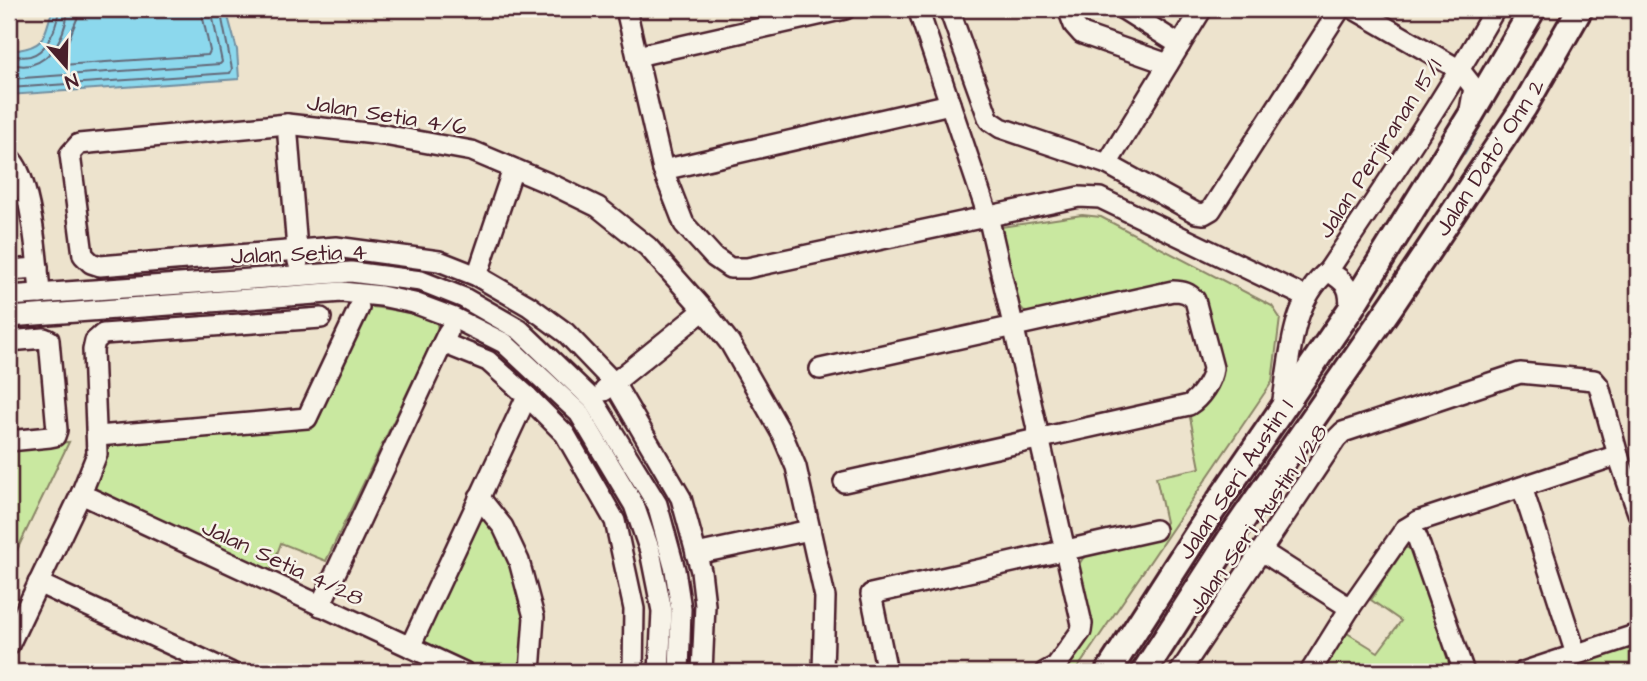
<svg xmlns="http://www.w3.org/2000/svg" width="1647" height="681" viewBox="0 0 1647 681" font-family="'Architects Daughter',sans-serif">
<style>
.green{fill:#c9e8a0;stroke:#8a8466;stroke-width:2}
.water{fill:#8cd8ed;stroke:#728e9f;stroke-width:2}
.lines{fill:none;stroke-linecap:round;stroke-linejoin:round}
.shore{stroke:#646979;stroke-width:2}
.stream{stroke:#728e9f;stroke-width:3.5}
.minor-casing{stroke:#4a1f2b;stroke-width:24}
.major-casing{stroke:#4a1f2b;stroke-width:30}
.minor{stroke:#f7f3e8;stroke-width:19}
.major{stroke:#f7f3e8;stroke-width:24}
.labels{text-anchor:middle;stroke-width:5;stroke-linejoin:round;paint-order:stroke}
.street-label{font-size:23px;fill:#4a1f2b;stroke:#f7f3e8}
</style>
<rect width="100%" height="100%" fill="#ede3cd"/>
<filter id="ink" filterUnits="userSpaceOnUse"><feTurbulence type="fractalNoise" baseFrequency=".0143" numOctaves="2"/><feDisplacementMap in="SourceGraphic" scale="14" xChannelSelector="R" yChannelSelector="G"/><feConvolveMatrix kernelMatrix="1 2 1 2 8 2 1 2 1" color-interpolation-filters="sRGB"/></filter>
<g filter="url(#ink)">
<g class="green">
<path d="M1082,215L1101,217L1272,306L1280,318L1272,382L1075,672H1061L1089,628L1078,566L1083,558L1091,551L1156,537L1166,522L1156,477L1200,468L1189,412L1217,378L1192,288L1179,281L1033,314L1025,312L1018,304L1001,227Z"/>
<path d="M366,306L414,313L436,320L438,329L326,561L281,543L270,573L95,492L94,479L108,443L305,424Z"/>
<path d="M69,442L17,550L9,547V447Z"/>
<path d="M479,510C504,529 526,591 527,623C528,639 525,656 524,672H479L419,644Z"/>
<path d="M1405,548H1412L1459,672H1320L1347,633L1378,652L1401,621L1371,600Z"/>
<path d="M1638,641V671L1634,672H1545Z"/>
</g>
<path class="water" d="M53,9H226L237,50L239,79L9,95V44L18,50C48,45 43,35 53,9Z"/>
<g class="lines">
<g class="shore">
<path d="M79,9L77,19L60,60L62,65L208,55L210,51L201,9"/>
<path d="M9,53C40,68 56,35 59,9"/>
<path d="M9,63C44,76 66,39 68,9"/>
<path d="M9,79L220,64L222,62L211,9"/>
<path d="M9,88L230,73L232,69L220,9"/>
</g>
<g class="stream">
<path d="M1542,18L1547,9"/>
<path d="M1464,153L1531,37"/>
</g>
<defs>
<g id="minor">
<path d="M626,9L663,170L684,224L714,257L730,268H747L1079,197L1100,198L1306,297"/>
<path d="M918,9L988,216L1082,624L1081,631L1056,666L1045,672"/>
<path d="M949,9L989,120L1001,128L1107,164L1196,213L1204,214L1211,210L1340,9"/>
<path d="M1068,9L1074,25L1082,34L1168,64"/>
<path d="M1123,9L1180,45"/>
<path d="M1354,9L1460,70L1474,88L1470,110"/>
<path d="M637,56L845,9"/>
<path d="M287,124L298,262"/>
<path d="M9,158C31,172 38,266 40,294"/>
<path d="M1107,164L1202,9"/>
<path d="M663,170L950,104"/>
<path d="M9,270L38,268"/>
<path d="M1328,271C1347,283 1350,286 1350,310"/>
<path d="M477,276L513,169"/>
<path d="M9,296L351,272L421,281L464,298L520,330L593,400L657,504L675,570L681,609L679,672"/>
<path d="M9,317L342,292L381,296L414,303L454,318L504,343L579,413L634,505L650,551L662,611L659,672"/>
<path d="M9,341L44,338L49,340L57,430L55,436L50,437L9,441"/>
<path d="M443,343L488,361L527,396L565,434L615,521L634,609L633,672"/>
<path d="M820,369L1173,291C1183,291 1189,293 1195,300L1213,368C1212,381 1200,398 1189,405L844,482"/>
<path d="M604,391L704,310"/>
<path d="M1282,406C1290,361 1290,303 1328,271C1386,185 1444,99 1495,9"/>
<path d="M98,436L307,418L359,308"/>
<path d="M1522,487L1576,654"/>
<path d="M81,494L464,672"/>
<path d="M479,497L503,527L519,561L534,617L530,672"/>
<path d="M1405,529L1417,537L1464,672"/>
<path d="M1263,552L1350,608"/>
<path d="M696,554L810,530"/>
<path d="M38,583L230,672"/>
<path d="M320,606L448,332"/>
<path d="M9,645L81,494L97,454L93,350L95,341L103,334L321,318"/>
<path d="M410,647L527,396"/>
<path d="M702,672L705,605L701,571L681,498L614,383L566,333L529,306L477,276L439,261L336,247L100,266L91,263L83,255L70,154L79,144L287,124L384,135L472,151L555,186L598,207L648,247L704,310L730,343L782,434L796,467L825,597L823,672"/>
<path d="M887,672L871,594L1155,530"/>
<path d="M1180,672L1336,439L1343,432L1520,373L1594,380L1599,386L1618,455L1638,513"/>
<path d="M1310,672L1350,608L1405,529L1418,521L1618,455"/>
<path d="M1523,672L1638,634"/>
</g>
<g id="major">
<path d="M1108,672L1210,514L1350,310L1469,118L1533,9"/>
<path d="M1144,672L1235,531L1393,303L1524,107L1580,9"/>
</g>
</defs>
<use href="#minor" class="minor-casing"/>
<use href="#major" class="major-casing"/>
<use href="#minor" class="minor"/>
<use href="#major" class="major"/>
</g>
</g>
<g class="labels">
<g class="street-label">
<text transform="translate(387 114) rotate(9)" y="8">Jalan Setia 4/6</text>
<text transform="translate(1379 148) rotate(-57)" y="8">Jalan Perjiranan 15/1</text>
<text transform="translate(1489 157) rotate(-57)" y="8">Jalan Dato' Onn 2</text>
<text transform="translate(299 253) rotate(-2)" y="8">Jalan Setia 4</text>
<text transform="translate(1235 479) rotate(-56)" y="8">Jalan Seri Austin 1</text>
<text transform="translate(1257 519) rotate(-55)" y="8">Jalan Seri Austin 1/28</text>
<text transform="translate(283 562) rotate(25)" y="8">Jalan Setia 4/28</text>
</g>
</g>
<rect width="1647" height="681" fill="none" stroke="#f7f3e8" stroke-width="35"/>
<rect x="18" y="18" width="1612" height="646" fill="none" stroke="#4a1f2b" stroke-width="2.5" filter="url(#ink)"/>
<g transform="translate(66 66) rotate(160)" stroke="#f7f3e8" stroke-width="5" paint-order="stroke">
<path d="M0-5L12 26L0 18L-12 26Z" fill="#4a1f2b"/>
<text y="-10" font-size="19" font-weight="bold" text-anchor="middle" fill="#4a1f2b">N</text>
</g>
</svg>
